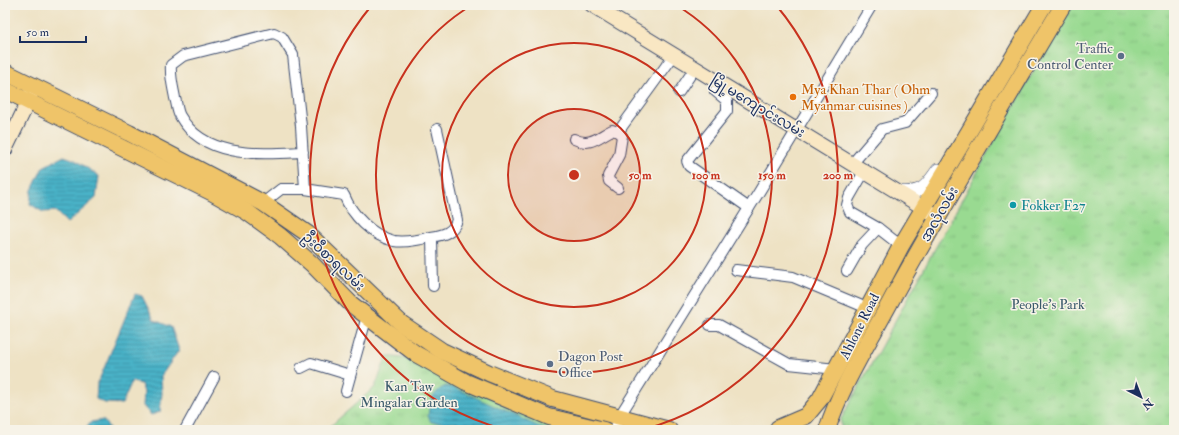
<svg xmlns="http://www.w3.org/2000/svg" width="1179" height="435" viewBox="0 0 1179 435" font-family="'IM FELL Double Pica','Noto Sans Myanmar',serif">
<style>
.grass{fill:url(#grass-tufts);stroke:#5a8478}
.water{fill:url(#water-rules);stroke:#327092}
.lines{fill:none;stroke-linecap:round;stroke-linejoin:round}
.minor-casing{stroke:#3b4a6d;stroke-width:12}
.tertiary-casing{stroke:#3b4a6d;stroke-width:14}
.secondary-casing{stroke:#3b4a6d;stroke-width:16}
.primary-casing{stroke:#3b4a6d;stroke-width:18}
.minor{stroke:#fff;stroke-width:10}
.tertiary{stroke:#fff;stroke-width:13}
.secondary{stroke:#f9e7c3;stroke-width:14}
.primary{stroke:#efc469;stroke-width:16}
.ring{fill:none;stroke:#c8321e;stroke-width:2}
.service-dot{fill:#5c6f8a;stroke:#f7f3e8;stroke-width:1.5}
.food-dot{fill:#e8710a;stroke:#f7f3e8;stroke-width:1.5}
.culture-dot{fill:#0f9aa8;stroke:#f7f3e8;stroke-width:1.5}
.labels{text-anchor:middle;stroke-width:3;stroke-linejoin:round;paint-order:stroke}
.service-label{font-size:14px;fill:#4e5e75;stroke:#f7f3e8;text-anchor:end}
.food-label{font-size:14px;fill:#c56008;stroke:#f7f3e8;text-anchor:start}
.street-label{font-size:14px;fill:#1b2f5e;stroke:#f7f3e8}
.culture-label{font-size:14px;fill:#0d838f;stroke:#f7f3e8;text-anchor:start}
.park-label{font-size:14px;fill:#3a5a6b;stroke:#f7f3e8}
.centre{fill:#c8321e;stroke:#f7f3e8;stroke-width:2}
.ring-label{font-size:12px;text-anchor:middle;font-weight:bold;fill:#c8321e;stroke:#f7f3e8;stroke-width:3;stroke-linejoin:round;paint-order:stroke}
</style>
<defs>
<pattern id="grass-tufts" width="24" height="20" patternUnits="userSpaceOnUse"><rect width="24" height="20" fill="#99da91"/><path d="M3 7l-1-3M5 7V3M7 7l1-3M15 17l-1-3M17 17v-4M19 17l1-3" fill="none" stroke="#83bb7f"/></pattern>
<pattern id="water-rules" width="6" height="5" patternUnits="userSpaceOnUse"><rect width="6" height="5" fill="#49b2c7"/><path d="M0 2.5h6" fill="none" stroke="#3c91a5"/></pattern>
</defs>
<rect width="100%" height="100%" fill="#f7f3e8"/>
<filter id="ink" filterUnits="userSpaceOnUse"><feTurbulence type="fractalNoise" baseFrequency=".025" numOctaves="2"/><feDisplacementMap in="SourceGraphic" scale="8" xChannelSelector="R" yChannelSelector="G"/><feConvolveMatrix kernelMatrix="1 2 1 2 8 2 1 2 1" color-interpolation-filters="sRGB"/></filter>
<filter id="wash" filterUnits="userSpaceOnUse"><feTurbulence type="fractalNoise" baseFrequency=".012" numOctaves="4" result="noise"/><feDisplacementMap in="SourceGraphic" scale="16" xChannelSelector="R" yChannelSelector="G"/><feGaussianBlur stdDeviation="0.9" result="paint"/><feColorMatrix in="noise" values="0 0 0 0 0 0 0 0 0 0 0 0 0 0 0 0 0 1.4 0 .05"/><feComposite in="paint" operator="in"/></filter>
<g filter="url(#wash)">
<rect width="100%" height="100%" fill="#eee2c4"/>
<g class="grass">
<path d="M1073,5H1174V430H841V419L1022,91Z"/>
<path d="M387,356L422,361L544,423L565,430H412L413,428L406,430H326L375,387Z"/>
</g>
<g class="water">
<path d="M64,156L75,160L99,176L96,198L67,223L55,211L43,212L30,204L32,190L43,167Z"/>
<path d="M135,294L142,296L154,320L171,327L179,350L161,376L162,393L160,412L151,415L143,406L144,392L141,384L132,381L122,404L105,403L96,399L97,385Z"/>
<path d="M446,386L455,388L546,430H488L465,423L431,422L428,416C430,402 432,392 446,386Z"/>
<path d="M103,420L109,428L108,430H85L91,422Z"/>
</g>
</g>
<g filter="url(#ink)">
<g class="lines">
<defs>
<g id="minor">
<path d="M719,83L715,91L727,101V111L687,161L689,166L749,208"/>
<path d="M679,92L695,68"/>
<path d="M618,132L674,55"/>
<path d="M574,139C590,147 598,137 612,130L618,132L622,136L619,155L608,176L609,181L618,188"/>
<path d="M303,152C261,154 204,159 180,116C177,111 177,104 175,98C173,87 170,77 171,65L183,56L274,33L282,37L293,55L301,126L305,189"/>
<path d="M852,164L882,129L905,123L931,93"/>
<path d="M864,172L849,198L847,205L850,212L878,228L901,246"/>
<path d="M263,203L281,189H305L344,195C352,215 372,236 394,241C406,243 419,240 431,237C443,235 453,233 457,220L437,129"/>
<path d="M432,237L433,286"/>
<path d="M736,270L793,277L867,308"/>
<path d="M847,271L862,245L878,228"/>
<path d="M710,325H719L789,364L836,369"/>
<path d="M301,368L311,363L350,375"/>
<path d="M346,391L367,316"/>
<path d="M185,430L214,377"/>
<path d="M615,430L619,417L759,192L872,5"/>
</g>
<path id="tertiary" d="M897,192C921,194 925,189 938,170"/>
<g id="secondary">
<path d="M592,5L937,216"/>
<path d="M5,150L28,102L33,86"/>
</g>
<g id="primary">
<path d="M5,72L129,133L263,203L308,234L402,324L442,351L489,373L553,399L669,430"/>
<path d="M5,90L211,192L247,212L280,236L312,264L351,304L416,354L466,382L549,417L604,430"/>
<path d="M778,428L806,416L820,399L901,246L1044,5"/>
<path d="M827,430C842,383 871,339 894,295C948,197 1006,101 1063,5"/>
</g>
</defs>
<use href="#minor" class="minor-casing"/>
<use href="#tertiary" class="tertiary-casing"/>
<use href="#secondary" class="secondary-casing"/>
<use href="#primary" class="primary-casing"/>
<use href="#minor" class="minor"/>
<use href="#tertiary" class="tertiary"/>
<use href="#secondary" class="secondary"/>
<use href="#primary" class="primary"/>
</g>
</g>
<circle cx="574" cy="175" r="66" fill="#c8321e" fill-opacity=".12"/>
<g class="ring">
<circle cx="574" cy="175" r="66"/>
<circle cx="574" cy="175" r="132"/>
<path d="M676 5A198 198 0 1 1 472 5"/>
<path d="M503 429A264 264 0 0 1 372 5M776 5A264 264 0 0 1 645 429"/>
</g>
<g class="service-dot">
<circle cx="1121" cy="56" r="4"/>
<circle cx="550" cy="364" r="4"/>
</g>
<circle class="food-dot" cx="793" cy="97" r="4"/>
<circle class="culture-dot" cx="1013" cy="205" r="4"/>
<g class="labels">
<g class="service-label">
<text x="1113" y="53">Traffic<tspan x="1113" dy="16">Control Center</tspan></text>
<text x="558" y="361" text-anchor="start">Dagon Post<tspan x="558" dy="16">Office</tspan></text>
</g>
<g class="food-label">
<text x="801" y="94">Mya Khan Thar ( Ohm<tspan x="801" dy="16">Myanmar cuisines )</tspan></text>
</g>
<g class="street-label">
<text transform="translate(758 106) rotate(31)" y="5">မြို့မကျောင်းလမ်း</text>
<text transform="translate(939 214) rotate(-60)" y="5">အလုံလမ်း</text>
<text transform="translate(334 261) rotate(43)" y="5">ဦးဝီစာရလမ်း</text>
<text transform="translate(859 326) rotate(-63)" y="5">Ahlone Road</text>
</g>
<g class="culture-label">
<text x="1021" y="210">Fokker F27</text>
</g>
<g class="park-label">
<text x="1048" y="309">People's Park</text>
<text x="409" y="391">Kan Taw<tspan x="409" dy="16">Mingalar Garden</tspan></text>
</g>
</g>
<circle cx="574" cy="175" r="6" class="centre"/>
<g class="ring-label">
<text x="640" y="179">50 m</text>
<text x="706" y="179">100 m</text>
<text x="772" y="179">150 m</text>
<text x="838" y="179">200 m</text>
</g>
<rect width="1179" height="435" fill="none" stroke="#f7f3e8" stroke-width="20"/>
<g transform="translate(1141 397) rotate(138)" stroke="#f7f3e8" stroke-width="3" paint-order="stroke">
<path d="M0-3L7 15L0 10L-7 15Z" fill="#1b2f5e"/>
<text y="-6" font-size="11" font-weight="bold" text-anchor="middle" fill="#1b2f5e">N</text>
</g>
<path d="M20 36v6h66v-6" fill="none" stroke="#1b2f5e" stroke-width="2"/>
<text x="26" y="36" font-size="12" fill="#1b2f5e" stroke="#f7f3e8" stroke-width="3" paint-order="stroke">50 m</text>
</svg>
